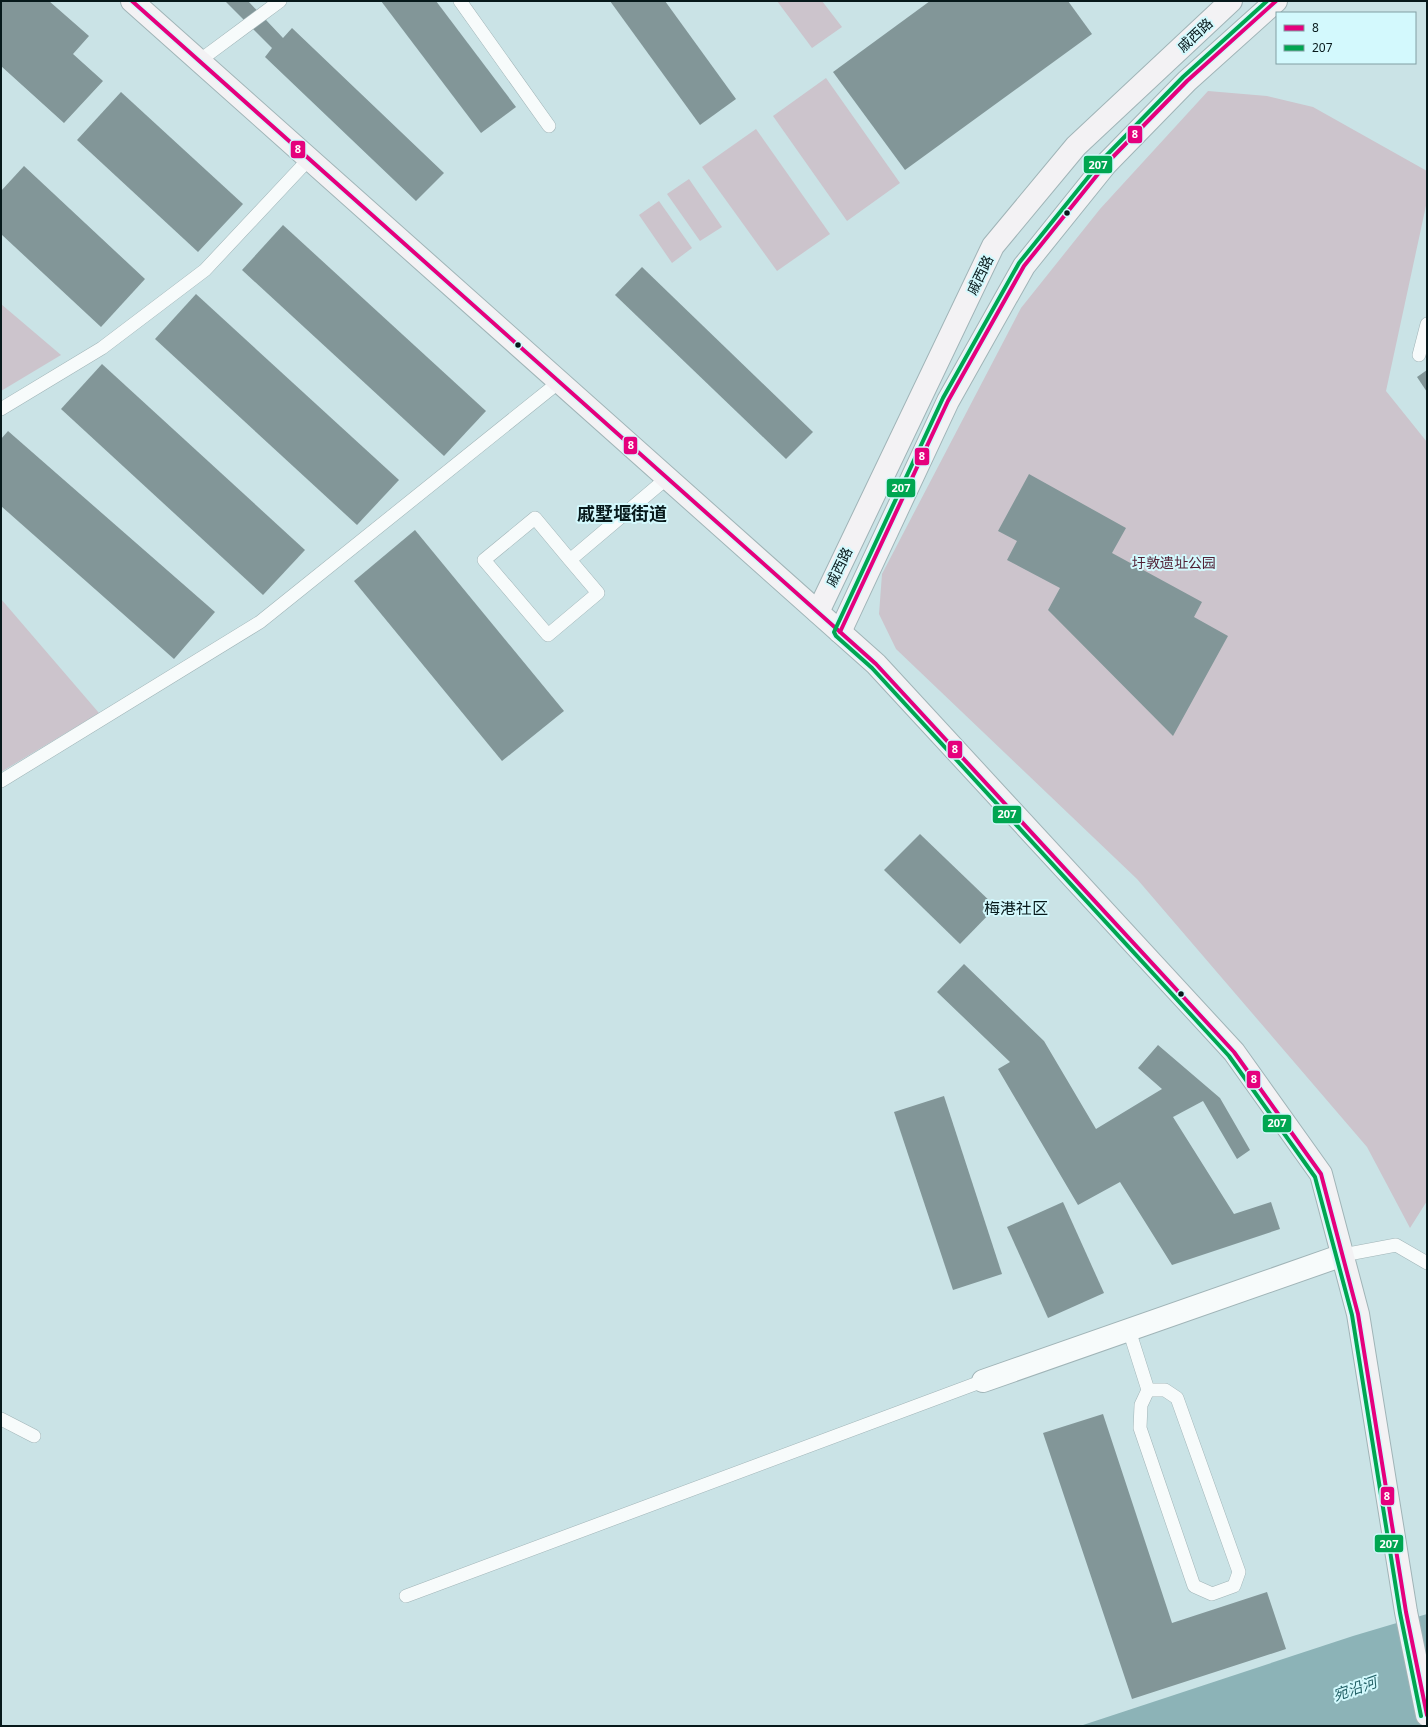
<svg xmlns="http://www.w3.org/2000/svg" width="1428" height="1727" viewBox="0 0 1428 1727" font-family="'Noto Sans','Noto Sans SC',sans-serif">
<style>
.green{fill:#ccc4cc}
.water{fill:#8cb3b7}
.building{fill:#829698}
.lines{fill:none;stroke-linecap:round;stroke-linejoin:round}
.lane-casing{stroke:#a0b4b7;stroke-width:14}
.street-casing{stroke:#a0b4b7;stroke-width:24}
.secondary-casing{stroke:#a0b4b7;stroke-width:24}
.lane{stroke:#f7fbfb;stroke-width:13}
.street{stroke:#f7fbfb;stroke-width:22}
.secondary{stroke:#f3f2f4;stroke-width:22}
.bus-1-casing{stroke:#d3f9fd;stroke-width:7}
.bus-2-casing{stroke:#d3f9fd;stroke-width:7}
.bus-1{stroke:#e5007d;stroke-width:4}
.bus-2{stroke:#00a651;stroke-width:4}
.bus-dot{fill:#07191b;stroke:#d3f9fd;stroke-width:1.5}
.labels{text-anchor:middle;stroke-width:4;stroke-linejoin:round;paint-order:stroke}
.street-label{font-size:14px;fill:#07191b;stroke:#d3f9fd}
.park-label{font-size:14px;fill:#511f34;stroke:#d3f9fd}
.water-label{font-size:15px;font-style:italic;fill:#246268;stroke:#d3f9fd}
.quarter-label{font-size:16px;fill:#07191b;stroke:#d3f9fd}
.district-label{font-size:18px;font-weight:bold;fill:#07191b;stroke:#d3f9fd}
.line-badge{stroke:#d3f9fd;stroke-width:1.5}
.badge-label{font-size:11px;text-anchor:middle;font-weight:bold;fill:#fff}
</style>
<rect width="100%" height="100%" fill="#cae3e6"/>
<g class="green">
<path d="M777,1H822L842,27L812,48Z"/>
<path d="M826,78L900,183L847,221L773,116Z"/>
<path d="M1208,91L1267,96L1313,107L1427,171V201L1386,391L1427,442V1201L1410,1228L1367,1147L1137,879L896,649L879,614L882,574L1021,308L1100,209Z"/>
<path d="M756,129L830,234L777,271L702,167Z"/>
<path d="M689,179L722,227L700,241L667,194Z"/>
<path d="M659,201L692,248L672,263L639,215Z"/>
<path d="M1,304L61,355L1,391Z"/>
<path d="M1,599L99,713L1,772Z"/>
</g>
<path class="water" d="M1427,1614V1726H1080L1353,1636Z"/>
<g class="building">
<path d="M1,1H49L89,36L73,54L103,81L64,123L1,66Z"/>
<path d="M225,1H248L283,38L292,28L444,173L416,201L265,57L272,48Z"/>
<path d="M381,1H436L516,107L481,133Z"/>
<path d="M610,1H665L736,99L700,125Z"/>
<path d="M930,1H1068L1092,34L905,170L833,72Z"/>
<path d="M121,92L243,204L198,252L77,140Z"/>
<path d="M24,166L145,279L101,327L1,234V191Z"/>
<path d="M283,225L486,411L444,456L242,270Z"/>
<path d="M642,267L813,432L786,459L615,295Z"/>
<path d="M196,294L399,480L357,525L155,339Z"/>
<path d="M102,364L305,550L263,595L61,409Z"/>
<path d="M1427,370V392L1417,377Z"/>
<path d="M8,431L215,612L174,659L1,506V439Z"/>
<path d="M1029,474L1126,528L1112,553L1202,602L1194,617L1228,636L1173,736L1048,610L1060,588L1007,560L1017,541L998,531Z"/>
<path d="M415,530L564,711L502,761L354,581Z"/>
<path d="M920,834L996,907L960,944L884,870Z"/>
<path d="M964,964L1044,1041L1096,1129L1162,1089L1138,1068L1158,1045L1220,1098L1250,1150L1237,1159L1203,1101L1173,1117L1234,1214L1271,1202L1280,1229L1172,1265L1120,1182L1078,1205L998,1069L1010,1062L937,992Z"/>
<path d="M944,1096L1002,1274L953,1290L894,1112Z"/>
<path d="M1063,1202L1104,1293L1048,1318L1007,1227Z"/>
<path d="M1103,1414L1172,1623L1267,1592L1286,1649L1132,1699L1043,1433Z"/>
</g>
<g class="lines">
<defs>
<g id="lane">
<path d="M460,1L549,126"/>
<path d="M199,61L280,1"/>
<path d="M1419,355L1427,324"/>
<path d="M1,409L102,348L205,270L309,159"/>
<path d="M570,560L598,593L548,635L484,560L535,518L570,560L667,478"/>
<path d="M1,781L260,622L559,382"/>
<path d="M1343,1255L1396,1245L1427,1263"/>
<path d="M1129,1330L1148,1390L1141,1405L1140,1428L1194,1586L1212,1594L1234,1586L1239,1572L1177,1398L1165,1390H1148"/>
<path d="M1,1419L34,1436"/>
<path d="M406,1596L983,1381"/>
</g>
<path id="street" d="M983,1381L1343,1255"/>
<g id="secondary">
<path d="M132,1L876,664L1234,1052L1321,1174L1358,1314L1406,1612L1427,1715"/>
<path d="M818,612L993,246L1076,146L1231,1"/>
<path d="M840,632L948,401L1024,266L1106,164L1187,81L1276,1"/>
</g>
</defs>
<use href="#lane" class="lane-casing"/>
<use href="#street" class="street-casing"/>
<use href="#secondary" class="secondary-casing"/>
<use href="#lane" class="lane"/>
<use href="#street" class="street"/>
<use href="#secondary" class="secondary"/>
<defs>
<g id="bus-1">
<path d="M132,1L876,664L1234,1052L1321,1174L1358,1314L1406,1612L1427,1715"/>
<path d="M840,632L948,401L1024,266L1106,164L1187,81L1276,1"/>
</g>
<path id="bus-2" d="M1267,1L1183,77L1102,160L1019,263L943,398L834,632L836,636L872,668L1229,1056L1315,1177L1352,1315L1400,1613L1421,1716"/>
</defs>
<use href="#bus-1" class="bus-1-casing"/>
<use href="#bus-2" class="bus-2-casing"/>
<use href="#bus-1" class="bus-1"/>
<use href="#bus-2" class="bus-2"/>
</g>
<g class="bus-dot">
<circle cx="1067" cy="213" r="3.5"/>
<circle cx="518" cy="345" r="3.5"/>
<circle cx="1181" cy="994" r="3.5"/>
</g>
<g class="labels">
<g class="street-label">
<text transform="translate(1195 35) rotate(-43)" y="5">戚西路</text>
<text transform="translate(980 275) rotate(-64)" y="5">戚西路</text>
<text transform="translate(839 567) rotate(-64)" y="5">戚西路</text>
</g>
<g class="park-label">
<text x="1174" y="568">圩敦遗址公园</text>
</g>
<g class="water-label">
<text transform="translate(1355 1689) rotate(-19)" y="5">宛沿河</text>
</g>
<g class="quarter-label">
<text x="1016" y="914">梅港社区</text>
</g>
<g class="district-label">
<text x="622" y="520">戚墅堰街道</text>
</g>
</g>
<g class="line-badge">
<rect x="1127" y="125" width="16" height="19" rx="4" fill="#e5007d"/>
<rect x="290" y="140" width="16" height="19" rx="4" fill="#e5007d"/>
<rect x="1083" y="155" width="30" height="19" rx="4" fill="#00a651"/>
<rect x="623" y="436" width="15" height="19" rx="4" fill="#e5007d"/>
<rect x="914" y="447" width="16" height="19" rx="4" fill="#e5007d"/>
<rect x="886" y="478" width="30" height="20" rx="4" fill="#00a651"/>
<rect x="947" y="740" width="16" height="19" rx="4" fill="#e5007d"/>
<rect x="992" y="805" width="30" height="19" rx="4" fill="#00a651"/>
<rect x="1246" y="1070" width="15" height="19" rx="4" fill="#e5007d"/>
<rect x="1262" y="1114" width="30" height="19" rx="4" fill="#00a651"/>
<rect x="1380" y="1486" width="15" height="20" rx="4" fill="#e5007d"/>
<rect x="1374" y="1534" width="30" height="19" rx="4" fill="#00a651"/>
</g>
<g class="badge-label">
<text x="1135" y="138">8</text>
<text x="298" y="153">8</text>
<text x="1098" y="169">207</text>
<text x="631" y="449">8</text>
<text x="922" y="460">8</text>
<text x="901" y="492">207</text>
<text x="955" y="753">8</text>
<text x="1007" y="818">207</text>
<text x="1254" y="1083">8</text>
<text x="1277" y="1127">207</text>
<text x="1387" y="1500">8</text>
<text x="1389" y="1548">207</text>
</g>
<rect width="1428" height="1727" fill="none" stroke="#07191b" stroke-width="4"/>
<rect x="1276" y="12" width="140" height="52" fill="#d3f9fd" stroke="#819fa3"/>
<rect x="1284" y="25" width="20" height="6" fill="#e5007d" stroke="#819fa3"/>
<text x="1312" y="32" font-size="12" fill="#07191b">8</text>
<rect x="1284" y="45" width="20" height="6" fill="#00a651" stroke="#819fa3"/>
<text x="1312" y="52" font-size="12" fill="#07191b">207</text>
</svg>
